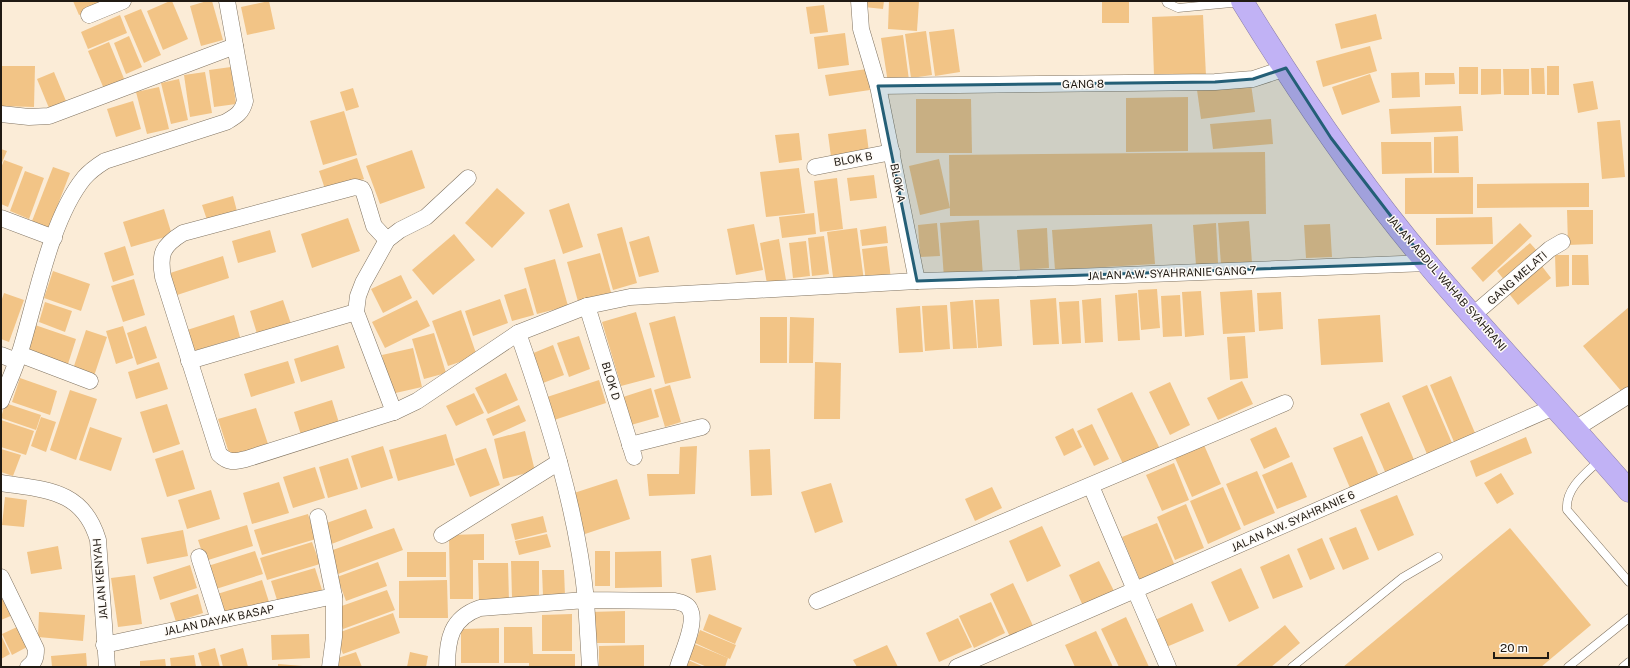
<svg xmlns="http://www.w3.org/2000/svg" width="1630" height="668" viewBox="0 0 1630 668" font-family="'Public Sans',sans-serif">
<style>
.building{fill:#f2c486}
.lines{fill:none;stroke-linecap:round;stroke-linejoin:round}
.lane-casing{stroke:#817462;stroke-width:9}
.street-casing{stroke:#817462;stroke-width:17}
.highway-casing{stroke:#897da6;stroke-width:23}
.lane{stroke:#fff;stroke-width:8}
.street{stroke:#fff;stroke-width:16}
.highway{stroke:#c1b2f5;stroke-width:22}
.marked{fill:#245f77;fill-opacity:0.2;stroke:#245f77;stroke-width:3;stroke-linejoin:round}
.labels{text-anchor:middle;stroke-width:3;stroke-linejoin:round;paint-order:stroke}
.street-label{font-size:11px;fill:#201a13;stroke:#fefbf7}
</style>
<rect width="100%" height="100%" fill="#fbecd7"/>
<g class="building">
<path d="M73,1H103L104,5L79,15Z"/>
<path d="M170,1H172L188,39L163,50L147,11Z"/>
<path d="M207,1H212L223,40L201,46L190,6Z"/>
<path d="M269,1L275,29L247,35L241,7Z"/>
<path d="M864,1H884L883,9L864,7Z"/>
<path d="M889,1H919L917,31L888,29Z"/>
<rect x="1102" y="1" width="27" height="22"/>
<path d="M824,5L828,32L810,34L806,7Z"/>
<path d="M141,9L161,55L144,63L124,16Z"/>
<path d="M1376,14L1382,39L1341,49L1335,24Z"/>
<path d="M120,15L127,33L88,49L81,32Z"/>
<path d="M1203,15L1206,76H1154L1152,17Z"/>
<path d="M954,29L960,72L935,76L929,32Z"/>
<path d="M926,31L932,75L911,78L905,34Z"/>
<path d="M845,33L849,65L818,69L814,37Z"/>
<path d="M903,35L909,80L888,83L881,38Z"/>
<path d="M129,36L142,67L126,74L114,43Z"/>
<path d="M109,42L125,81L104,89L88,51Z"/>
<path d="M1370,46L1377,71L1323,87L1316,61Z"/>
<path d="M1,66H35L34,107L1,106Z"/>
<rect x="1547" y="66" width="12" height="29"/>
<path d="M231,67L236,104L214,107L209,70Z"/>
<rect x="1459" y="67" width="19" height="27"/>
<path d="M1531,68H1544L1545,94H1532Z"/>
<path d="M867,69L870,90L829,96L825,75Z"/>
<path d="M1481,69H1501V94L1481,95Z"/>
<path d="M1503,69H1529V95H1504Z"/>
<path d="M54,72L66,101L49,108L37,79Z"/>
<path d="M205,72L212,113L190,117L184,75Z"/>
<path d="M1419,72L1420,97L1392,98L1391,73Z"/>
<path d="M1425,73H1454L1455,84L1425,85Z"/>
<path d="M1370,74L1380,102L1342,115L1332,87Z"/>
<path d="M179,79L188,120L171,124L161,83Z"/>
<path d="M1593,81L1598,109L1578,113L1573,84Z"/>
<path d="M1251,84L1255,112L1201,119L1197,90Z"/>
<path d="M159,87L169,129L147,134L136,92Z"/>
<path d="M353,88L359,107L346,111L340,92Z"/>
<path d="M1188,97V151L1126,152V98Z"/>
<path d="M916,99H971L972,153H916Z"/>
<path d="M133,101L141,129L116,137L107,109Z"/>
<path d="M1461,106L1463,131L1391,134L1389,109Z"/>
<path d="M344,111L357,155L323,165L310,121Z"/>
<path d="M1271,119L1273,144L1213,149L1210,124Z"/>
<path d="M1620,120L1625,177L1602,179L1597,122Z"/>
<path d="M866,129L869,152L831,157L828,134Z"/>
<path d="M799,133L802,160L779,163L775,135Z"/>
<path d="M1458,136L1459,173H1434V137Z"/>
<path d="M1381,142H1431L1432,173L1382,174Z"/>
<path d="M1,149L7,151L1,165Z"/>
<path d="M412,150L425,188L380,204L366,166Z"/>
<path d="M1265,152L1266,214L950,216L949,155Z"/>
<path d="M357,158L364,179L326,192L319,171Z"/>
<path d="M939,159L950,208L920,215L909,166Z"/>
<path d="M4,160L23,167L8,207L1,204V168Z"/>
<path d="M53,167L70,173L49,228L32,221Z"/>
<path d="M799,168L805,213L766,217L760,172Z"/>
<path d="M25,171L44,178L29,219L10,211Z"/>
<path d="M874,175L877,198L850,201L847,178Z"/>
<path d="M1473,177V214H1405V178Z"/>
<path d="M837,178L843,229L820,232L814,181Z"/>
<path d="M1589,183V207L1477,208V184Z"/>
<path d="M497,188L525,213L492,248L465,223Z"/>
<path d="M233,196L237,211L207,220L202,205Z"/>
<path d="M569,203L583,247L563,254L549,210Z"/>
<path d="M164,209L172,235L131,247L123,222Z"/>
<path d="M1567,210H1593V244L1568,245Z"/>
<path d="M814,213L816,234L782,238L779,217Z"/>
<path d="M1492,217L1493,244L1436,245V218Z"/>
<path d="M348,218L360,251L312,268L301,234Z"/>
<path d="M979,220L983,276L944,278L940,223Z"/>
<path d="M1249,221L1252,263L1221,265L1218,223Z"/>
<path d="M937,223L940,256L920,257L918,225Z"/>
<path d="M1216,223L1218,263L1196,265L1193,225Z"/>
<path d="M1520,223L1532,236L1483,282L1471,268Z"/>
<path d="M754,224L763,270L736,275L727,229Z"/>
<path d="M1152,224L1155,264L1055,270L1052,230Z"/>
<path d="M1330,224L1332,257L1306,258L1304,225Z"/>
<path d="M886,226L888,243L862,246L860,230Z"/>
<path d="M622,227L637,283L613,290L597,234Z"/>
<path d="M857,228L864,281L834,284L827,232Z"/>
<path d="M1047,228L1049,268L1020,270L1017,230Z"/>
<path d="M270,230L276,252L238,263L232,241Z"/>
<path d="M454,234L475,260L433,295L412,270Z"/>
<path d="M649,236L659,272L639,277L629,242Z"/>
<path d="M824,236L829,274L812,276L808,238Z"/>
<path d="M779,239L786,280L767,284L760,243Z"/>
<path d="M806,241L810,276L793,278L789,243Z"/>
<path d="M1530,243L1539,253L1505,281L1497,271Z"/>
<path d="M125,246L134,275L113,282L104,253Z"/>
<path d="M887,246L891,279L866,282L862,249Z"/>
<path d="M600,253L612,296L579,305L567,262Z"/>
<path d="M1555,255H1569V286L1556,287Z"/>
<path d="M1572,255H1588L1589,285H1572Z"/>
<path d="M223,256L229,278L174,296L167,274Z"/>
<path d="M555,259L568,306L537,314L524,268Z"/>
<path d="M1541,265L1551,278L1518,305L1507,291Z"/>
<path d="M53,271L90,284L81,311L44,298Z"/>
<path d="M401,275L412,298L383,313L371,289Z"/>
<path d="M134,279L145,315L123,322L111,286Z"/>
<path d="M526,288L534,315L512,321L504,295Z"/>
<path d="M1157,289L1160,328L1141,330L1138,290Z"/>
<path d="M1252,290L1255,332L1223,334L1220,292Z"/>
<path d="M1201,291L1204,335L1185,337L1182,292Z"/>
<path d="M1281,292L1283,329L1259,331L1257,293Z"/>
<path d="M4,293L24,300L9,342L1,339V302Z"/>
<path d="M1137,293L1140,340L1118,341L1115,295Z"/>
<path d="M1180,295L1182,336L1163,337L1161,296Z"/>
<path d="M1056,298L1059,344L1033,345L1030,300Z"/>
<path d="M1101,298L1103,342L1085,343L1082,300Z"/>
<path d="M500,299L508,323L473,336L465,311Z"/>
<path d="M999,299L1002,346L978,348L975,300Z"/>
<path d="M283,300L292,327L258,337L250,311Z"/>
<path d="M417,300L430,326L385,348L372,322Z"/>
<path d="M973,300L977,348L953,349L950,302Z"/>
<path d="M1079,301L1081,343L1062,344L1059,302Z"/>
<path d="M45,302L72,311L65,332L39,322Z"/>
<path d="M947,305L950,349L925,351L922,306Z"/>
<path d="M920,306L923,352L899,353L896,308Z"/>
<path d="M1629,307V386L1622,392L1583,346Z"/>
<path d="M461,310L477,356L448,366L432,321Z"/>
<path d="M636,312L655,377L621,386L602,322Z"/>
<path d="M234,315L240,337L191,352L184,331Z"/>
<path d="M1380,315L1383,362L1321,365L1318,319Z"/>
<path d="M675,316L691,378L665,384L649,323Z"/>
<rect x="760" y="317" width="27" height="46"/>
<path d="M790,317L814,318L813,363H789Z"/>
<path d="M35,325L76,339L68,364L26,350Z"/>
<path d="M123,326L133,358L116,364L106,331Z"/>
<path d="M146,326L157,358L137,365L127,333Z"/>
<path d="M86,330L107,337L94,376L73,369Z"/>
<path d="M434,333L446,373L424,379L412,339Z"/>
<path d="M579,336L590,369L569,377L557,343Z"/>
<path d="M1245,336L1248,378L1230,380L1227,337Z"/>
<path d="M338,345L345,368L301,382L294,359Z"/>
<path d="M553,345L564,375L543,383L531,354Z"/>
<path d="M413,348L422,387L391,394L382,355Z"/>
<path d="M288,361L295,383L251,397L244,374Z"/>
<path d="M159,362L168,389L136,399L128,372Z"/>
<path d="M815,362L841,363L840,419H814Z"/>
<path d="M506,373L518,400L488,414L475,388Z"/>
<path d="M1451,376L1475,433L1454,442L1430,385Z"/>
<path d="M20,378L57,391L50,415L12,402Z"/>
<path d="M599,380L606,403L554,420L547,397Z"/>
<path d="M1242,381L1253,404L1218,420L1207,398Z"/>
<path d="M1170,382L1190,425L1170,435L1149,392Z"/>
<path d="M670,385L681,422L665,427L654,390Z"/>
<path d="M1427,385L1452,443L1427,454L1402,396Z"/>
<path d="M651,388L659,417L631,425L623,397Z"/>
<path d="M70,390L97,399L76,460L50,450Z"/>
<path d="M1132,392L1160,449L1124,466L1097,409Z"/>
<path d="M474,393L484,413L456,426L446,406Z"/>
<path d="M332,400L339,423L301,435L294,412Z"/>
<path d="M1389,402L1415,462L1386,474L1360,414Z"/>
<path d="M5,403L41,415L36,430L1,418Z"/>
<path d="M167,404L180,444L153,453L140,412Z"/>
<path d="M519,405L526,421L493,436L486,419Z"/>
<path d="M256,408L268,444L230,456L218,419Z"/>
<path d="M41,417L56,422L46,452L31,446Z"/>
<path d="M1,420L34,431L26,455L1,447Z"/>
<path d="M1092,424L1109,459L1094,466L1077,431Z"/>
<path d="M90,427L122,438L111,471L79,460Z"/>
<path d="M1276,427L1290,457L1264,469L1250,439Z"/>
<path d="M1073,428L1082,447L1064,456L1055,437Z"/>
<path d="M525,431L535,471L503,479L494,439Z"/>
<path d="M446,434L455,465L398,481L389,450Z"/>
<path d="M1362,436L1379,476L1350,488L1333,448Z"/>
<path d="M1526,437L1532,453L1476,477L1470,461Z"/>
<path d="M1204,445L1221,484L1192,497L1175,458Z"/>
<path d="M383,446L393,478L361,488L351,456Z"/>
<path d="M697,446L695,494L649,496L647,474H679L680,447Z"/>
<path d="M486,448L500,485L470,497L455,459Z"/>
<path d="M1,449L21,455L13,476L1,472Z"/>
<path d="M770,449L772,495L751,496L749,450Z"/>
<path d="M183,450L195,489L167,497L155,459Z"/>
<path d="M348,458L358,489L328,498L319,467Z"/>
<path d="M1292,462L1307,497L1277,509L1262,475Z"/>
<path d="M1174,463L1189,500L1162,511L1146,475Z"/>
<path d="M315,467L325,498L293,508L283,477Z"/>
<path d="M1257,471L1275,513L1244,526L1226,484Z"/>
<path d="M1501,473L1514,494L1497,504L1484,483Z"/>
<path d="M617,479L630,519L585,534L571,494Z"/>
<path d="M279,482L289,513L252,524L243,493Z"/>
<path d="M831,483L843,522L815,533L801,492Z"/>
<path d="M992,487L1002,508L975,521L965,499Z"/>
<path d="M1223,487L1241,529L1208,544L1190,501Z"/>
<path d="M211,490L220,519L187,529L178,500Z"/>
<path d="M1397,495L1414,535L1378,551L1360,510Z"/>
<path d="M5,497L27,500L24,527L2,525Z"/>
<path d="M1186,504L1204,548L1175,560L1157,517Z"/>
<path d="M366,509L373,528L329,545L321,525Z"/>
<path d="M308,514L316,539L262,555L254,530Z"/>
<path d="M543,516L547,532L515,540L511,524Z"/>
<path d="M1157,523L1175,566L1140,580L1122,537Z"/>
<path d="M247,525L253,546L205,561L198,540Z"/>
<path d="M1042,526L1061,566L1027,582L1009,541Z"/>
<path d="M1356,527L1369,559L1343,570L1329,538Z"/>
<path d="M394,528L403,550L338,574L330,551Z"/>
<path d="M1510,528L1591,625L1541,667H1343Z"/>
<path d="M183,530L188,556L147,564L141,538Z"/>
<path d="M484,534V560H473V599H450L449,535Z"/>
<path d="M547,534L551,547L519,555L515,541Z"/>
<path d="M1322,538L1335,569L1310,580L1297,549Z"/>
<path d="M312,542L320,564L267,580L260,558Z"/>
<path d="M58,546L62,569L31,574L27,552Z"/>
<path d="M255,551L263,574L216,589L208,566Z"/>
<rect x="595" y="551" width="15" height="35"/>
<path d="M661,551L662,587L615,588V552Z"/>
<rect x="407" y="552" width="39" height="25"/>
<path d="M1289,554L1303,587L1273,599L1260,567Z"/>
<path d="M711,555L716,590L696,593L691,559Z"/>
<path d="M511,561H539V598H512Z"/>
<path d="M1099,561L1114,591L1083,606L1069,575Z"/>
<path d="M378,562L387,586L346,601L337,577Z"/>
<path d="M478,563H508L509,601H479Z"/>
<path d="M190,565L197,588L160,600L153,577Z"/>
<path d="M315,568L322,590L278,603L271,581Z"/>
<path d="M1241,568L1259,608L1229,622L1211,582Z"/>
<path d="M542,570H564L565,596H543Z"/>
<path d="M135,575L142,624L118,627L111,578Z"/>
<path d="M262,580L269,602L221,617L214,595Z"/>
<path d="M447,580L448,618H399V581Z"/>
<path d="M1013,583L1035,630L1012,641L990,594Z"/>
<path d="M1,590L13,615L1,620Z"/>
<path d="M387,590L395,610L343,629L336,608Z"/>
<path d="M198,594L203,613L176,622L170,603Z"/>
<path d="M991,602L1005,633L974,648L959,616Z"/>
<path d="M1192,603L1204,631L1164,648L1153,621Z"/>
<path d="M625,611V643H591L590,612Z"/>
<path d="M39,612L85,615L83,641L38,637Z"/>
<path d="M393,613L400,633L343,654L335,634Z"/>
<path d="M572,614V651H542V615Z"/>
<path d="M709,614L742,628L735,644L703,630Z"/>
<path d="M1126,617L1149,667H1119L1101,629Z"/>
<path d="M958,618L972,647L939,662L926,633Z"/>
<path d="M1285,625L1300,643L1271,667H1235Z"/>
<path d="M17,627L27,647L12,655L2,634Z"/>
<path d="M504,627H532L533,654H575V667H529V663H504Z"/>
<path d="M499,628V663H461V629Z"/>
<path d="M700,630L736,645L730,659L695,643Z"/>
<path d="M1096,631L1113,667H1075L1065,645Z"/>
<path d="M309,634L310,658L272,660L271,635Z"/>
<path d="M1,635L10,654L1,659Z"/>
<path d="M692,643L728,658L725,667H707L686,658Z"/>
<path d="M644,645V667H599V646Z"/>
<path d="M887,645L898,667H857L853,660Z"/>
<path d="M215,648L220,667H202L198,653Z"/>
<path d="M243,648L248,667H223L220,655Z"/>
<path d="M356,652L362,667H335L332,660Z"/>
<path d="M410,652L428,656L426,667H407Z"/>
<path d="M86,653L87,667H52L51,656Z"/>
<path d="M194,655L196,667H171L170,658Z"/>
<path d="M165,659L166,667H140V661Z"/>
<path d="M688,660L704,667H685Z"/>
<path d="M278,664L303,666V667H278Z"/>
</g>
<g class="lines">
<defs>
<g id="lane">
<path d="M1166,1L1167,3L1178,8L1242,2"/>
<path d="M1601,459C1586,473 1565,488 1567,510L1629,582"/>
<path d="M1292,667L1402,578L1438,557"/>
<path d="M1568,667L1629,618"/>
<path d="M1623,667L1629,662"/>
</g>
<g id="street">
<path d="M859,1L861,29L878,86L917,281"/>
<path d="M89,15L123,1"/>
<path d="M878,86L1215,82L1253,79L1286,68"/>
<path d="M1,114L29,117L49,116L235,46"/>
<path d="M815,167L892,152"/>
<path d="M1,218L54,238"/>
<path d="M387,240L374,226L364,193L362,189L355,187L183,233C162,246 159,254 163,277L219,454C228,463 234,462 246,459L394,412L417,401L518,333L587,306L630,297L917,281L1074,277L1427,263"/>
<path d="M587,306L634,457"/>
<path d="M1473,315L1550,249L1562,242"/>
<path d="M518,333C548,419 577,509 586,600L674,601C680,602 688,604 690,610C697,623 682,653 678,667"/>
<path d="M19,354L90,381"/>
<path d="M1,355L16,361"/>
<path d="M189,361L356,312"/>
<path d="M1,401C7,385 15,369 20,352C36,301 50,220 84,178C90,171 97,166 105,161L226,122C236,116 242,113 245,101L227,1"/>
<path d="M394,412L356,312L358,296L363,283L387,240L400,230L426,217L468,178"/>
<path d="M1575,429L1629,395"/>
<path d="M630,445L702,427"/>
<path d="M1,483C45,490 83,489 98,540L107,667"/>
<path d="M1091,486L1135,590L1554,407"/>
<path d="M318,517L334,596V637L330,667"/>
<path d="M442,535L559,462"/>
<path d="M199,557L219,620"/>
<path d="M1,577L36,649C36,657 35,662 28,667"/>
<path d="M817,601L1285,403"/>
<path d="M104,645L334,596"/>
<path d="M447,667C447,639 451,618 480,608L586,600L590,667"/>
<path d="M957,667L1135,590L1168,667"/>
</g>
<path id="highway" d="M1242,1C1298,92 1358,182 1427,263C1492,341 1563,414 1629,491"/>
</defs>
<use href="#lane" class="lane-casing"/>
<use href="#street" class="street-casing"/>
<use href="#highway" class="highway-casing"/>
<use href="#lane" class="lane"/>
<use href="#street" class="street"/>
<use href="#highway" class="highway"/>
</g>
<path class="marked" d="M1286,68L1331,138L1427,263L917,281L878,86L1215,82L1253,79Z"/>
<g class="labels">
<g class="street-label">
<text transform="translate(1083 84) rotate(-1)" y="4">GANG 8</text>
<text transform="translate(853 159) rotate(-10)" y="4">BLOK B</text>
<text transform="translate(898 183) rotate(79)" y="4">BLOK A</text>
<text transform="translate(1172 273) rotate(-2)" y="4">JALAN A.W. SYAHRANIE GANG 7</text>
<text transform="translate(1517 278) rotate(-41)" y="4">GANG MELATI</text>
<text transform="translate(1447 283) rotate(49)" y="4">JALAN ABDUL WAHAB SYAHRANI</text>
<text transform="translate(611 381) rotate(73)" y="4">BLOK D</text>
<text transform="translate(1293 521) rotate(-24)" y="4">JALAN A.W. SYAHRANIE 6</text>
<text transform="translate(100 579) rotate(-95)" y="4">JALAN KENYAH</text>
<text transform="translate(219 620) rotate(-12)" y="4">JALAN DAYAK BASAP</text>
</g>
</g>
<rect width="1630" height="668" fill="none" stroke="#201a13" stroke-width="4"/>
<path d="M1494 652v6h54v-6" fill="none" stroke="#201a13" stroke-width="2"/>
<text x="1500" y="652" font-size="12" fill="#201a13" stroke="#fefbf7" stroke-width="3" paint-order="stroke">20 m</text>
</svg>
